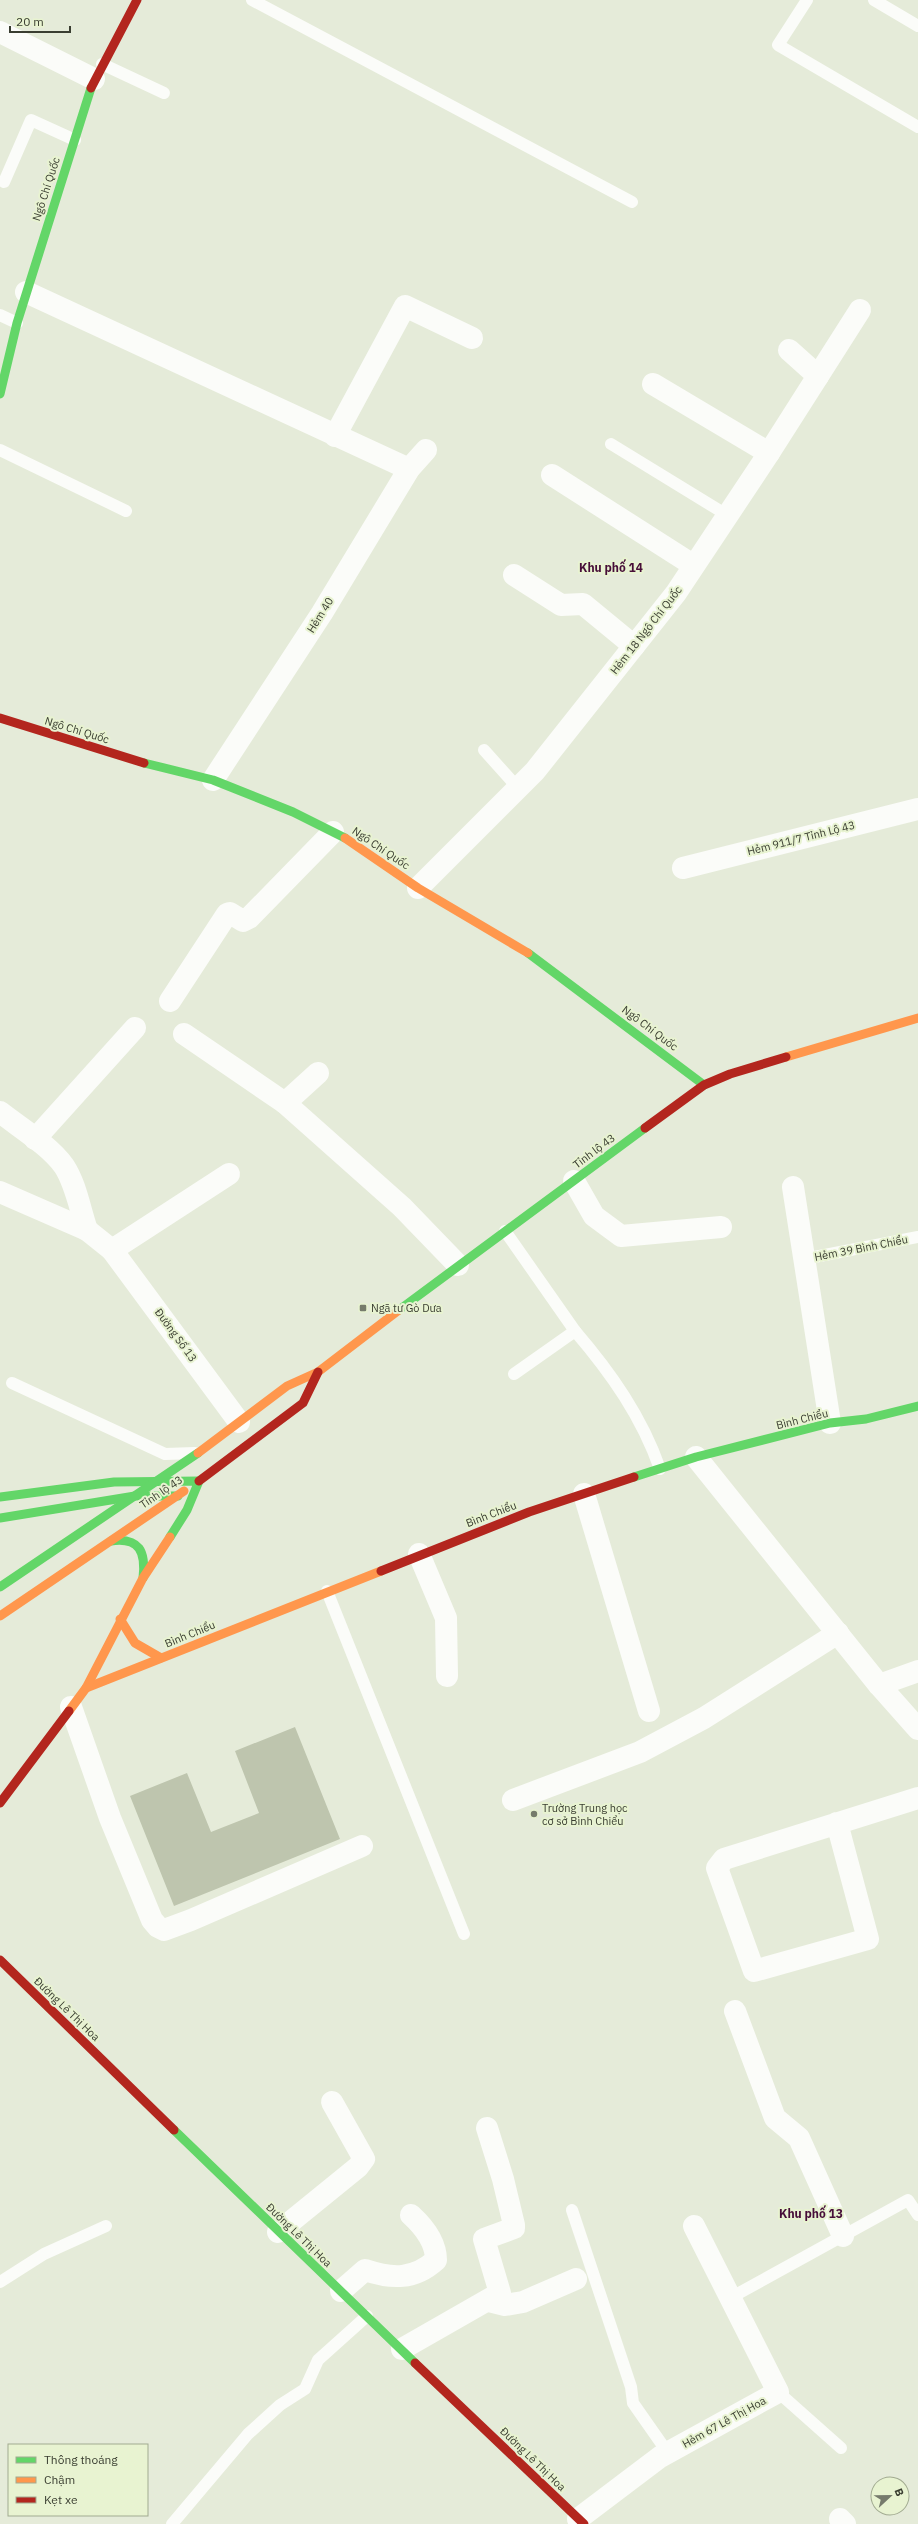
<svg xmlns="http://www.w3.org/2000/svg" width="918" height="2524" viewBox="0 0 918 2524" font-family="'IBM Plex Sans',sans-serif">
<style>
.building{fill:#bec5ae}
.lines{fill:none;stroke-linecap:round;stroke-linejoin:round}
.lane{stroke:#fbfcf9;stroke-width:12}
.street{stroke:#fbfcf9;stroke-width:22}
.fast{stroke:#63d668;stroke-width:9}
.slow{stroke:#ff974d;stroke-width:9}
.jam{stroke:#b3261e;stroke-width:9}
.poi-dot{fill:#767b6c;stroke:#e8f3d1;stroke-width:1.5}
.labels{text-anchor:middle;stroke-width:4;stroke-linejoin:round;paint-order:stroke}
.street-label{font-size:11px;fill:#3a3e31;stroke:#e8f3d1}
.poi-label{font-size:11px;fill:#3a3e31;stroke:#e8f3d1;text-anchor:start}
.neighbourhood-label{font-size:12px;font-weight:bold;fill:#470e38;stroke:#e8f3d1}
</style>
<rect width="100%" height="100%" fill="#e5ebd9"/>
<path class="building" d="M295,1727L340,1839L174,1906L130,1796L187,1773L211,1832L259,1813L235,1751Z"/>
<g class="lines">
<g class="lane">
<path d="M252,0L632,202"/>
<path d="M807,0L778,45L918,127"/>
<path d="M874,0L918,26"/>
<path d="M102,64L164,93"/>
<path d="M4,182L31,120L75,140"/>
<path d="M0,315L17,323"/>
<path d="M611,444L727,515"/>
<path d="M0,450L126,511"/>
<path d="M484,750L518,788"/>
<path d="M505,1231L575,1331L514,1374"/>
<path d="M804,1259L918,1237"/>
<path d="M575,1331C611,1373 642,1417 660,1469"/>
<path d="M12,1383L165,1454L195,1453"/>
<path d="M327,1591L464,1934"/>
<path d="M572,2210L631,2387L633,2403L668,2453"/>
<path d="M0,2282L44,2254L106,2226"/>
<path d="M730,2298L908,2200L918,2215"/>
<path d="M778,2392L841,2448"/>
<path d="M172,2524L248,2434L280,2405L305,2389L318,2360L367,2316"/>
</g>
<g class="street">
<path d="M0,32L94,79"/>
<path d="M26,292L409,469"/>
<path d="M818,376L860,310"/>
<path d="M653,384L769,453"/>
<path d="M335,436L405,306L472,338"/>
<path d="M552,475L693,565"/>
<path d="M514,575L561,605L583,604L634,646"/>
<path d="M213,780L322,613L409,469L426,450"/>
<path d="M683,868L918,809"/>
<path d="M418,888L535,771L676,593L769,453L818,376L789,350"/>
<path d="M170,1001L227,914L230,913L243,921L249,918L333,832"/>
<path d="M184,1034L285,1103"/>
<path d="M318,1073L285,1103L402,1207L458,1265"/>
<path d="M0,1112C19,1127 50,1146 64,1166C76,1184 80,1210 87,1230"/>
<path d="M35,1139L135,1028"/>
<path d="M574,1181L594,1216L621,1236L721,1227"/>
<path d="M793,1187L830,1423"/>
<path d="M0,1192L87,1230L112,1250L239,1422"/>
<path d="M112,1250L229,1174"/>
<path d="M696,1457L879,1685L918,1729"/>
<path d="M584,1494L649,1711"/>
<path d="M419,1554L446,1618L447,1676"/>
<path d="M879,1685L918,1671"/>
<path d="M71,1707L110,1818L152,1920L158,1927L164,1930L191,1920L362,1846"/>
<path d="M513,1800L640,1752L704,1718L838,1633"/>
<path d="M837,1823L868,1939L754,1971L717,1868L724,1859L918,1798"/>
<path d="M735,2011L775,2118L799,2138L843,2236"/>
<path d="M278,2232L358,2167L364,2159L332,2102"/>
<path d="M341,2291L365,2270C392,2279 414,2280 436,2260C436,2242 423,2226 411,2215"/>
<path d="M489,2301L505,2305L523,2302L576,2279"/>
<path d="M402,2349L500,2293L484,2239L514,2228V2225L503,2179L487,2128"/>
<path d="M578,2519L660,2457L778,2392L694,2226"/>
<path d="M840,2519L845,2524"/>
</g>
<g class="fast">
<path d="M0,394L17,323L91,88"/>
<path d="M144,763L213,780L293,812L345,838"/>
<path d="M528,953L704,1085"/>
<path d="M399,1310L645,1128"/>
<path d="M634,1477L696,1457L830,1423L866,1419L918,1406"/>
<path d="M0,1497L114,1482L199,1481L187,1510L170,1537"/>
<path d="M0,1518L135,1496H178"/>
<path d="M111,1541C140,1537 146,1552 143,1578"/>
<path d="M0,1587L198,1453"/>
<path d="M174,2130L415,2363"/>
</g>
<g class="slow">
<path d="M345,838L418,888L528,953"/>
<path d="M786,1057L918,1018"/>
<path d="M198,1453L287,1386L318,1372L399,1310"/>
<path d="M0,1616L184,1491"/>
<path d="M120,1619L135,1643L161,1658"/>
<path d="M86,1688L381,1571"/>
<path d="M69,1711L86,1688L143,1578L170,1537"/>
</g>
<g class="jam">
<path d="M91,88L137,0"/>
<path d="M0,718L144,763"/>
<path d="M645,1128L704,1085L730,1074L786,1057"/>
<path d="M199,1481L303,1403L318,1372"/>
<path d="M381,1571L529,1512L634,1477"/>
<path d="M0,1803L69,1711"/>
<path d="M0,1960L174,2130"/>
<path d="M415,2363L584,2524"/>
</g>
</g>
<g class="poi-dot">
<rect x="359" y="1304" width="8" height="8" rx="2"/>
<circle cx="534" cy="1814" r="4"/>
</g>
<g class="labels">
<g class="street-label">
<text transform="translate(46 189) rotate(-72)" y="4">Ngô Chí Quốc</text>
<text transform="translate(320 615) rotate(-58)" y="4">Hẻm 40</text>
<text transform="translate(646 630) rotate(-52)" y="4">Hẻm 18 Ngô Chí Quốc</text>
<text transform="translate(77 730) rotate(17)" y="4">Ngô Chí Quốc</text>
<text transform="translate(801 838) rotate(-14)" y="4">Hẻm 911/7 Tỉnh Lộ 43</text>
<text transform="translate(381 848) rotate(34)" y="4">Ngô Chí Quốc</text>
<text transform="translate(650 1028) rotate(37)" y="4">Ngô Chí Quốc</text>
<text transform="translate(594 1151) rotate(-37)" y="4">Tỉnh lộ 43</text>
<text transform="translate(861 1248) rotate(-11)" y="4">Hẻm 39 Bình Chiểu</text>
<text transform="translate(176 1335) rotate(54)" y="4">Đường Số 13</text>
<text transform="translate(802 1419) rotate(-14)" y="4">Bình Chiểu</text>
<text transform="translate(161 1492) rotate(-34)" y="4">Tỉnh lộ 43</text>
<text transform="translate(491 1514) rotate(-21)" y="4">Bình Chiểu</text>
<text transform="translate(190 1634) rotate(-22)" y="4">Bình Chiểu</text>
<text transform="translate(67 2009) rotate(44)" y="4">Đường Lê Thị Hoa</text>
<text transform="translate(299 2235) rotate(44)" y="4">Đường Lê Thị Hoa</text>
<text transform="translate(724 2422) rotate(-29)" y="4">Hẻm 67 Lê Thị Hoa</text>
<text transform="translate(533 2459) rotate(44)" y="4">Đường Lê Thị Hoa</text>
</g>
<g class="poi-label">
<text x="371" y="1312">Ngã tư Gò Dưa</text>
<text x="542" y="1812">Trường Trung học<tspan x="542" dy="13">cơ sở Bình Chiểu</tspan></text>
</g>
<g class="neighbourhood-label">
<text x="611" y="572">Khu phố 14</text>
<text x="811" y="2218">Khu phố 13</text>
</g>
</g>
<rect x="8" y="2444" width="140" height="72" fill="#e8f3d1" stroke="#a2ab91"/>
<rect x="16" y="2457" width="20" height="6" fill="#63d668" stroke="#a2ab91"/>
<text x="44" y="2464" font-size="12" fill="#3a3e31">Thông thoáng</text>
<rect x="16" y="2477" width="20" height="6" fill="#ff974d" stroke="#a2ab91"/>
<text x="44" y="2484" font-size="12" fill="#3a3e31">Chậm</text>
<rect x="16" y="2497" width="20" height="6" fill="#b3261e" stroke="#a2ab91"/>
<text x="44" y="2504" font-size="12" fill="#3a3e31">Kẹt xe</text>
<g transform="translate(890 2496) rotate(68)"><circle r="19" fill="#e8f3d1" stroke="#a2ab91"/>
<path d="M0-3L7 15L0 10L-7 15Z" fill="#767b6c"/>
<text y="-6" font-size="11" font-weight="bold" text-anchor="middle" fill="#3a3e31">B</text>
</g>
<path d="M10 26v6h60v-6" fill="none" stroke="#3a3e31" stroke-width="2"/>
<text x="16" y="26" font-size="12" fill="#3a3e31" stroke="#e8f3d1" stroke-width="3" paint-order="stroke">20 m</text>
</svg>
